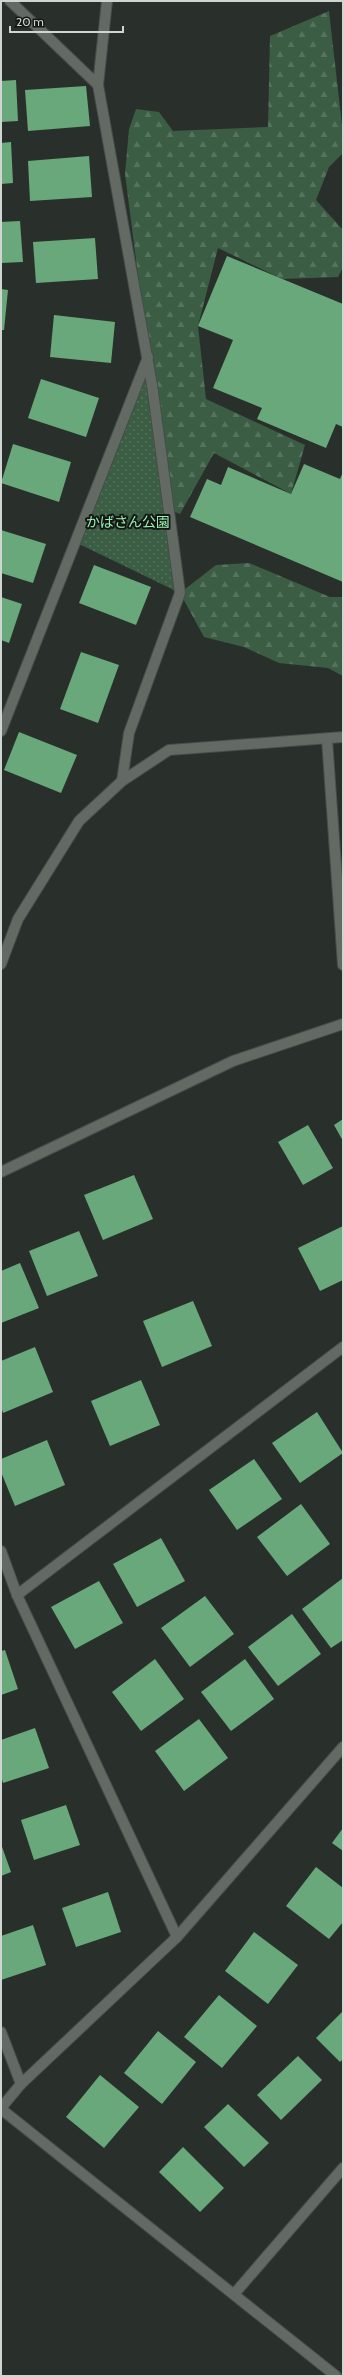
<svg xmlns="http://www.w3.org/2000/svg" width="344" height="2377" viewBox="0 0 344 2377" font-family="Cabin,'Noto Sans JP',sans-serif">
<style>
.grass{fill:url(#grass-dots)}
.forest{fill:url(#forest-firs)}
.building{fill:#69a87b}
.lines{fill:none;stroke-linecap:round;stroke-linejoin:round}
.street-casing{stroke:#474d48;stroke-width:12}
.street{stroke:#636a64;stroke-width:10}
.labels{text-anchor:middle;stroke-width:4;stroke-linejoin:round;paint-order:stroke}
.park-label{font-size:14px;fill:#97f0b0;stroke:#141715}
</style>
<defs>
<pattern id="grass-dots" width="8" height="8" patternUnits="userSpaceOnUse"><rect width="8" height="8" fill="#3a5d44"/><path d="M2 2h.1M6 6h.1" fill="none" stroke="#55735e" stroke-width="1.8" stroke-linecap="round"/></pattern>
<pattern id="forest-firs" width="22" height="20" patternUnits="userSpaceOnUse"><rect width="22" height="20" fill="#3a5d44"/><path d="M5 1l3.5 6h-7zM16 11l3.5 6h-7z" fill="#55735e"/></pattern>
</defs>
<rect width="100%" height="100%" fill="#29302b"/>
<path class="grass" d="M148,356L180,593L75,542Z"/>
<g class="forest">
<path d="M329,11L343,134V153L329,167L316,200L343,230V267L338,277L282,279L218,248L198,326L206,399L305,445L291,494L214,453L180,514L168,509L125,174L129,129L136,109L159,112L173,131L268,127L270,36Z"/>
<path d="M249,563L330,597H343V676L328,668L279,663L244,647L204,637L180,593L216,565Z"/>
</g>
<g class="building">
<path d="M16,80L18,121L1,122V81Z"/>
<path d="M86,86L90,126L28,131L25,90Z"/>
<path d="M11,142L13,183L1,184V143Z"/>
<path d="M89,156L92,197L30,201L28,161Z"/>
<path d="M20,221L23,262L1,263V222Z"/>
<path d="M95,238L98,279L36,283L33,242Z"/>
<path d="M227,256L343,304V427L336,424L326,448L257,419L262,408L213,388L233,340L198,326Z"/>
<path d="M1,289L8,290L4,330H1Z"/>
<path d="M54,315L115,322L111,363L50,357Z"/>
<path d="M41,379L99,398L86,437L28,418Z"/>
<path d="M13,444L71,462L59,502L1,483Z"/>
<path d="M304,464L340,479L343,472V582L190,517L207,479L221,485L228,467L291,494Z"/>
<path d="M1,530L46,544L33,583L1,573Z"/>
<path d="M94,565L151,587L136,625L79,603Z"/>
<path d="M1,597L22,604L9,643L1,640Z"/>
<path d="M81,652L119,665L98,723L60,709Z"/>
<path d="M19,732L77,755L61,793L4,770Z"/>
<path d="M343,1119V1141L334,1125Z"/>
<path d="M308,1125L333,1168L303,1185L278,1142Z"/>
<path d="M134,1175L153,1219L103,1240L84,1195Z"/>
<path d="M343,1226V1280L320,1291L298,1248Z"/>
<path d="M79,1231L98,1276L47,1296L29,1251Z"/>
<path d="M20,1263L39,1308L1,1323V1271Z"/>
<path d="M193,1301L212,1346L162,1367L143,1321Z"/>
<path d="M35,1347L53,1392L3,1413L1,1407V1361Z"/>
<path d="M141,1380L160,1425L110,1446L91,1401Z"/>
<path d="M317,1412L343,1453L300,1483L272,1443Z"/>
<path d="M47,1440L65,1485L15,1506L1,1472V1459Z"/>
<path d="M254,1459L282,1499L237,1530L209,1490Z"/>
<path d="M301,1504L330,1544L287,1576L257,1537Z"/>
<path d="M161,1538L185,1581L137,1607L113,1564Z"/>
<path d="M343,1578V1640L331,1648L302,1609Z"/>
<path d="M99,1581L123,1623L75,1649L51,1607Z"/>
<path d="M205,1596L234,1634L190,1667L161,1628Z"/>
<path d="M292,1614L321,1654L278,1686L248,1647Z"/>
<path d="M5,1650L18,1689L1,1695V1651Z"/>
<path d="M155,1659L184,1699L141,1731L112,1692Z"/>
<path d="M245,1659L274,1699L231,1731L201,1692Z"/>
<path d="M199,1719L228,1758L184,1791L155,1751Z"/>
<path d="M35,1728L49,1768L3,1783L1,1776V1740Z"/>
<path d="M66,1805L80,1845L34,1860L21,1820Z"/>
<path d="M343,1828V1851L332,1843Z"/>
<path d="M1,1844L11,1872L1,1876Z"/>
<path d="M316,1867L343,1888V1922L329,1939L286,1906Z"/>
<path d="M108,1892L121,1932L76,1947L62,1908Z"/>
<path d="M33,1925L46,1965L1,1980V1936Z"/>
<path d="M254,1932L298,1965L268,2004L225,1971Z"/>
<path d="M219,1995L257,2026L222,2068L184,2037Z"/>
<path d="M343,2011V2059L340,2062L316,2038Z"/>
<path d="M158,2031L196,2062L162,2104L124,2073Z"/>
<path d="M298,2056L322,2080L281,2120L257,2095Z"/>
<path d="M100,2075L139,2107L104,2148L66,2117Z"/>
<path d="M228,2104L269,2143L244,2167L204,2127Z"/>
<path d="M183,2147L224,2188L200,2212L159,2172Z"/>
</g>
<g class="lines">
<defs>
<g id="street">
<path d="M10,1L98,85L152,385L180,593L129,733L122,781"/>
<path d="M98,85L107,1"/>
<path d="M1,731L148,357"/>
<path d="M327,739L343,965"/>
<path d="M1,964L18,919L79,821L122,781L169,750L343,737"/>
<path d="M1,1172L233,1061L343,1024"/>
<path d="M1,1551L17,1595L177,1937"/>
<path d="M17,1595L343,1347"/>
<path d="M1,2032L21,2084"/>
<path d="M1,2108L21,2084L177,1937L343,1747"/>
<path d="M1,2109L336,2376"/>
<path d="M235,2293L343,2168"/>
</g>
</defs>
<use href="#street" class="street-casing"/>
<use href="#street" class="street"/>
</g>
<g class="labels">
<g class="park-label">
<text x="128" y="527">かばさん公園</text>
</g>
</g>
<rect width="344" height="2377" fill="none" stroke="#d1d5d2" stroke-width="4"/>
<path d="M10 26v6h113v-6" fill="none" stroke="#d1d5d2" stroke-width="2"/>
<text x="16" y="26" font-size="12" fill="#d1d5d2" stroke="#141715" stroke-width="3" paint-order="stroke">20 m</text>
</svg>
